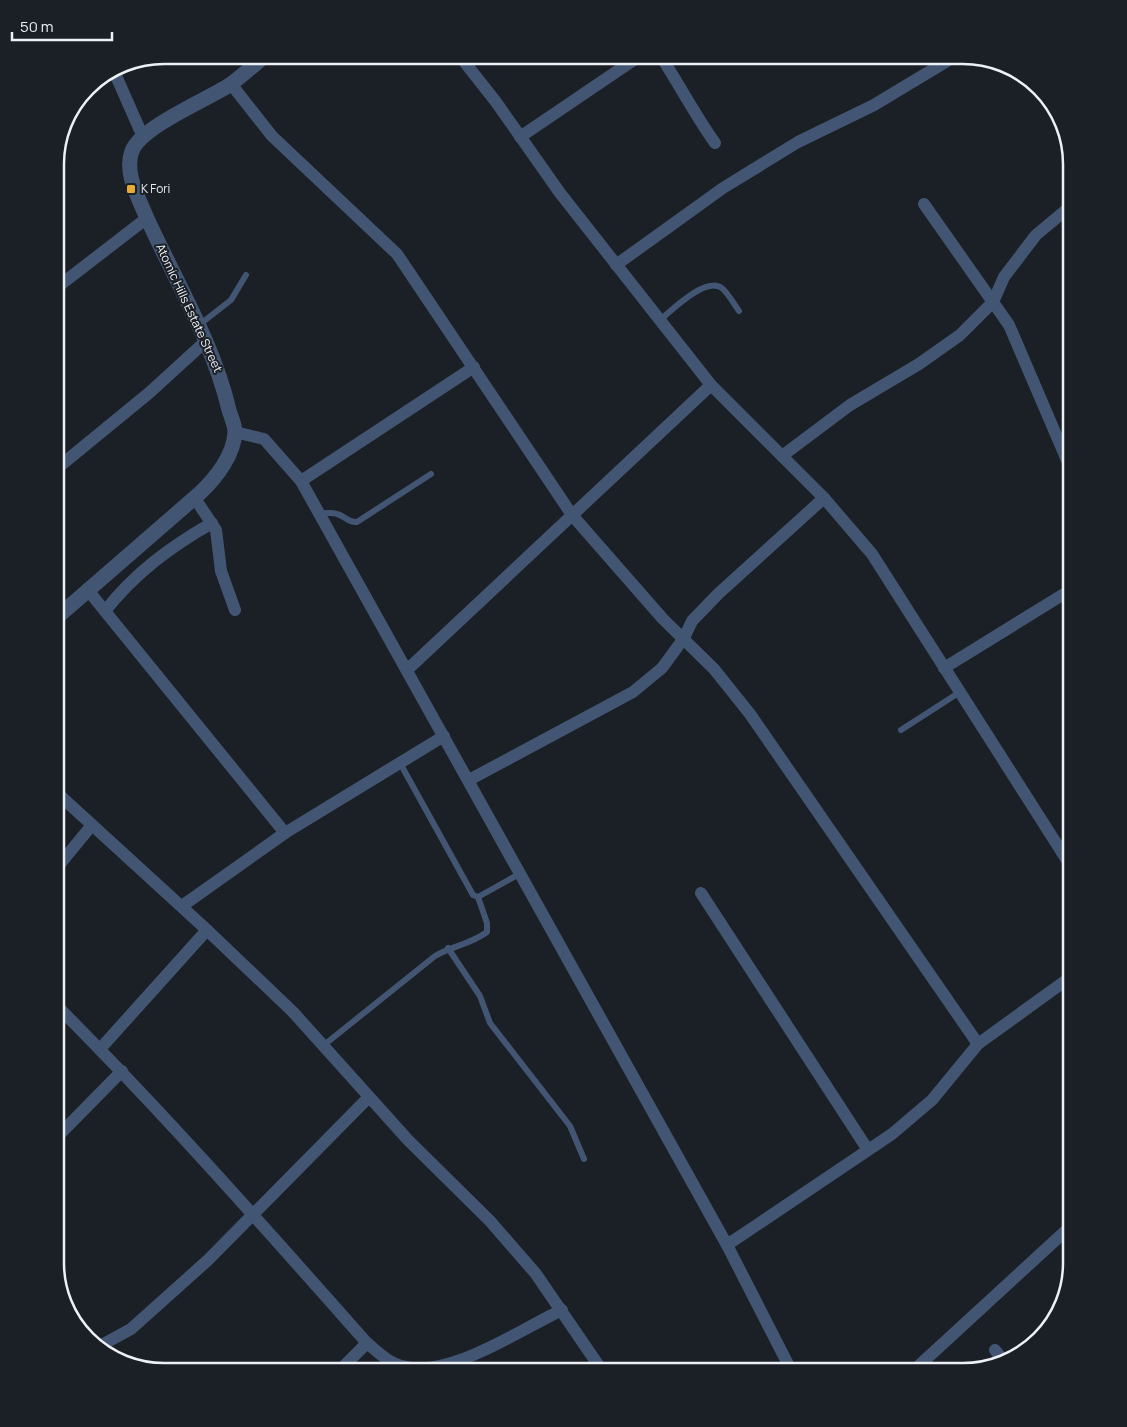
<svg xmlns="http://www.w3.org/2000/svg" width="1127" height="1427" viewBox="0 0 1127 1427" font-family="Manrope,sans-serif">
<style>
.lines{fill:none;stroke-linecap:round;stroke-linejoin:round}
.service{stroke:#425673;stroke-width:6}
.minor{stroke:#425673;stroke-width:12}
.tertiary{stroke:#425673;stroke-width:15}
.poi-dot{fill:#e9ab38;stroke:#1b1f26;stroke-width:2}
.labels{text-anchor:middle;stroke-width:4;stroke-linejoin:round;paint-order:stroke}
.poi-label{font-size:12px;fill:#edf1f5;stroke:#1b1f26;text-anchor:start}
.street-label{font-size:12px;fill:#edf1f5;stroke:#1b1f26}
.rim{fill:none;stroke:#edf1f5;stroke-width:2.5}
</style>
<rect width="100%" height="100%" fill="#1b1f26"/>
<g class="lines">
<g class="service">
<path d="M660,320C672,310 708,274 723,289C729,295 734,304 739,311"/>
<path d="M199,325L231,300L246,275"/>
<path d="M319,514C325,513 331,512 337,514C345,516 348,523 357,522L431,474"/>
<path d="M901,730L960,692"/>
<path d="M400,763L473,895L478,897L521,873"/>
<path d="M448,948L480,996L490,1023L570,1126L584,1159"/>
<path d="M324,1045L435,956C452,946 471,944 487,932V923L478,897"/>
</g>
<g class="minor">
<path d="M459,55L496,102L560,193L711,385L824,498L872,554L1072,868"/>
<path d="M660,55C679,84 695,115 715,143"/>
<path d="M113,69L143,137"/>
<path d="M231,84L272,136L397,254L572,515L663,619L714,669L750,714L978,1044"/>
<path d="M520,137L641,55"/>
<path d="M924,204L1009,325L1072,472"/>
<path d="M616,265L723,188L798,142L874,105L957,55"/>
<path d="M55,289L147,218"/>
<path d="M235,432L264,439L301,481L727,1245L792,1372"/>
<path d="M782,456L850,405L919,364L960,335L993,302L1004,277L1036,235L1072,205"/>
<path d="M55,470L149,393L206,341"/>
<path d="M301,481L474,367"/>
<path d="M194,497L216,530L221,571L235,610"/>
<path d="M87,589L285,833"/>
<path d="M105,611C135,573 170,547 212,523"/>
<path d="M944,668L1072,589"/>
<path d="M407,670L711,385"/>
<path d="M469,780L633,692L662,668L684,638L692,621L718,594L824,498"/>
<path d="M55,791L207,930L293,1012L408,1140L490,1221L536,1274L603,1372"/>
<path d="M55,870L92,825"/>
<path d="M701,893L868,1150"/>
<path d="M182,906L285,833L444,736"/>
<path d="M55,1004C164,1113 265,1228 367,1343C378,1352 388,1363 402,1366C448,1380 521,1329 562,1310"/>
<path d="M100,1049L207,930"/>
<path d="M55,1139L122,1071"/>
<path d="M727,1245L892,1134L932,1100L978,1044L1072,976"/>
<path d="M98,1347L131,1329L208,1260L369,1097"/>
<path d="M995,1350L1003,1360"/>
<path d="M338,1372L367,1343"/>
<path d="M912,1372L1072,1225"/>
</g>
<path class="tertiary" d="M55,619L200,493C216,478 234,455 235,432C235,425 231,417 229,410C213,342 175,280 146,216C138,197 124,172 132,151C142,126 207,100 231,84C243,75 254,65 266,55"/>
</g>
<rect class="poi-dot" x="126" y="184" width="10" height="10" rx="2.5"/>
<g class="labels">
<g class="poi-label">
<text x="141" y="193">K Fori</text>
</g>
<g class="street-label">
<text transform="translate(189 308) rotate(65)" y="4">Atomic Hills Estate Street</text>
</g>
</g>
<path d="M0 0H1127V1427H0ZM164 64H963A100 100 0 0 1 1063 164V1263A100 100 0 0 1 963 1363H164A100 100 0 0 1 64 1263V164A100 100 0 0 1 164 64Z" fill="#1b1f26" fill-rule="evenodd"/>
<path class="rim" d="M164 64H963A100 100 0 0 1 1063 164V1263A100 100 0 0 1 963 1363H164A100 100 0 0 1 64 1263V164A100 100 0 0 1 164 64Z"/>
<path d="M12 32v8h100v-8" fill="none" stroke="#edf1f5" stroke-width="2.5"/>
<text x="20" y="32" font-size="15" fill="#edf1f5" stroke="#1b1f26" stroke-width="4" paint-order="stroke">50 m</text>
</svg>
